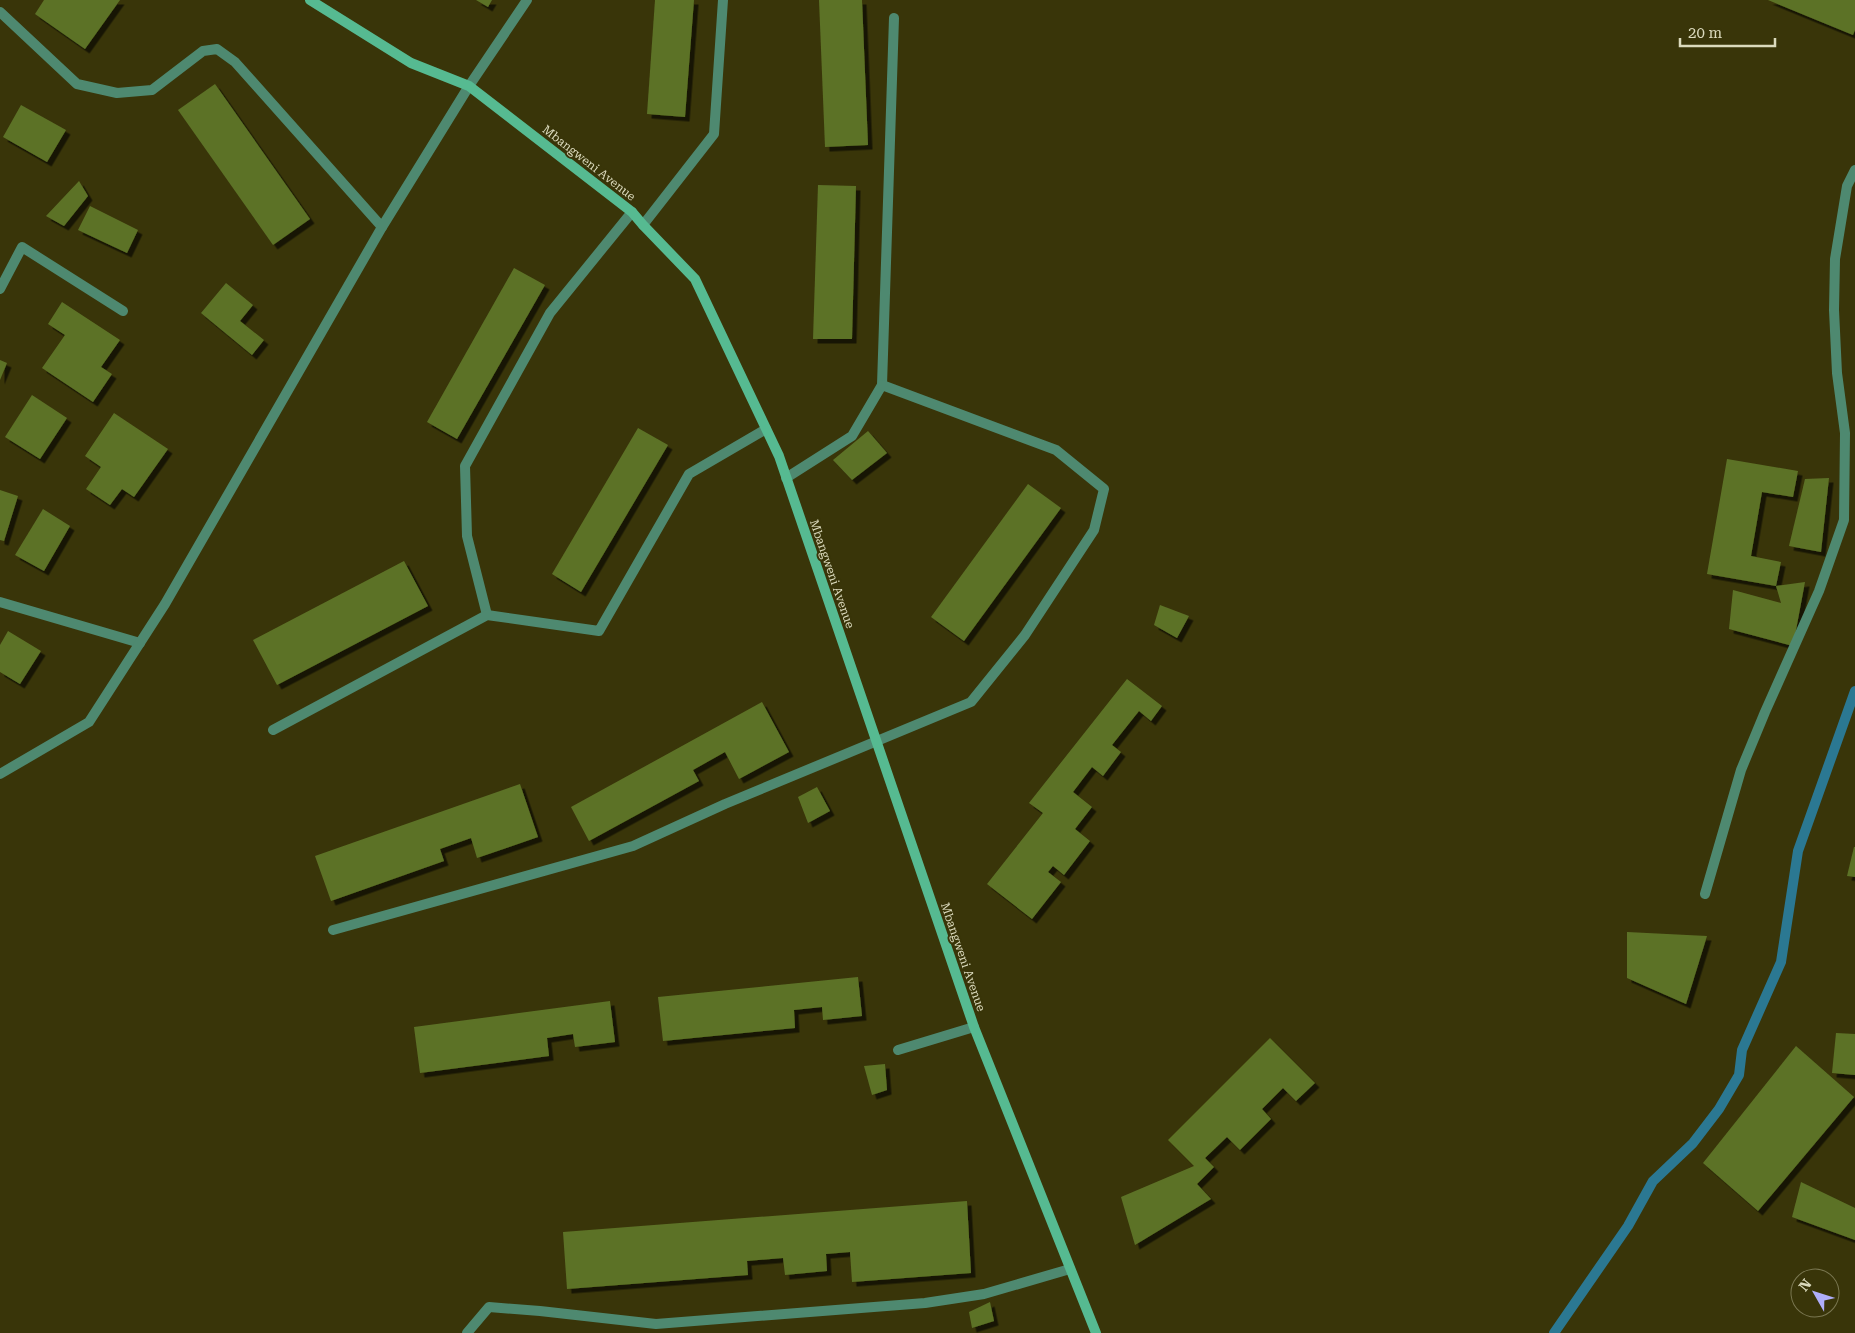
<svg xmlns="http://www.w3.org/2000/svg" width="1855" height="1333" viewBox="0 0 1855 1333" font-family="'Roboto Serif',serif">
<style>
.lines{fill:none;stroke-linecap:round;stroke-linejoin:round}
.stream{stroke:#2b7892;stroke-width:10}
.building{fill:#5c7227;filter:url(#shadow)}
.lane{stroke:#4e8970;stroke-width:10}
.street{stroke:#4e8970;stroke-width:10}
.secondary{stroke:#56ba91;stroke-width:10}
.labels{text-anchor:middle;stroke-width:4;stroke-linejoin:round;paint-order:stroke}
.street-label{font-size:12px;fill:#dbdabd;stroke:#393509}
</style>
<defs>
<filter id="shadow"><feDropShadow dx="4.5" dy="4.5" stdDeviation="0" flood-color="#0009"/></filter>
</defs>
<rect width="100%" height="100%" fill="#393509"/>
<g class="lines">
<path class="stream" d="M1554,1333L1628,1226L1653,1181L1693,1143L1719,1109L1739,1075L1742,1050L1781,962L1798,851L1855,691"/>
</g>
<g class="building">
<path d="M44,0H120L85,49L35,14Z"/>
<path d="M476,0H492L488,7Z"/>
<path d="M655,0H694L685,117L647,114Z"/>
<path d="M819,0H862L868,145L825,147Z"/>
<path d="M1768,0H1855V30L1853,35Z"/>
<path d="M215,84L310,219L273,245L178,110Z"/>
<path d="M21,105L66,130L47,162L3,137Z"/>
<path d="M79,181L88,196L64,226L46,216Z"/>
<path d="M818,185L856,186L852,339H813Z"/>
<path d="M90,206L138,230L127,253L78,230Z"/>
<path d="M514,268L545,285L457,439L427,422Z"/>
<path d="M226,283L253,305L240,321L264,340L252,355L201,313Z"/>
<path d="M62,302L120,340L101,367L112,374L93,402L42,368L65,335L48,324Z"/>
<path d="M0,360L7,363L0,380Z"/>
<path d="M32,395L67,418L40,459L5,437Z"/>
<path d="M114,413L168,449L134,497L122,489L110,505L86,489L101,467L85,456Z"/>
<path d="M638,428L668,445L581,592L552,574Z"/>
<path d="M868,431L887,453L852,480L833,460Z"/>
<path d="M1727,459L1798,471L1793,497L1762,492L1751,556L1781,562L1776,586L1707,574Z"/>
<path d="M1829,478L1821,552L1789,546L1805,479Z"/>
<path d="M1028,484L1061,508L964,641L931,617Z"/>
<path d="M0,490L18,496L4,541L0,540Z"/>
<path d="M43,509L70,526L44,571L15,555Z"/>
<path d="M404,561L428,606L277,685L253,640Z"/>
<path d="M1805,582L1793,646L1729,629L1733,590L1781,603L1776,586Z"/>
<path d="M1160,605L1189,616L1177,638L1154,625Z"/>
<path d="M8,631L41,651L20,684L0,672V645Z"/>
<path d="M1127,679L1162,706L1151,721L1139,711L1112,745L1121,752L1103,776L1092,767L1073,792L1092,807L1075,829L1090,841L1064,875L1053,866L1048,872L1061,882L1032,919L987,884L1043,813L1029,803Z"/>
<path d="M762,702L789,752L739,779L725,752L693,770L699,781L589,841L571,807Z"/>
<path d="M520,784L538,837L477,858L471,838L440,849L444,861L331,901L315,856Z"/>
<path d="M817,787L830,811L808,823L798,797Z"/>
<path d="M1854,847H1855V877L1847,876Z"/>
<path d="M1627,932L1707,936L1686,1004L1627,978Z"/>
<path d="M858,977L862,1016L823,1020L822,1007L794,1010L795,1028L663,1041L658,997Z"/>
<path d="M610,1001L615,1042L575,1047L573,1034L547,1038L549,1056L420,1073L414,1027Z"/>
<path d="M1836,1033L1855,1034V1075L1832,1073Z"/>
<path d="M1270,1038L1315,1083L1296,1101L1283,1088L1262,1109L1271,1119L1240,1150L1227,1137L1205,1158L1214,1167L1197,1184L1211,1199L1135,1245L1121,1197L1194,1166L1168,1140Z"/>
<path d="M1796,1046L1854,1097L1758,1211L1703,1163Z"/>
<path d="M885,1064L887,1090L872,1095L864,1066Z"/>
<path d="M1801,1182L1855,1208V1240L1792,1217Z"/>
<path d="M967,1201L971,1273L852,1282L850,1252L826,1254L827,1271L785,1275L783,1258L747,1261L748,1275L567,1289L563,1232Z"/>
<path d="M990,1302L994,1321L972,1328L969,1312Z"/>
</g>
<g class="lines">
<g class="lane">
<path d="M487,615L467,536L465,466L550,313L632,212"/>
<path d="M273,730L487,615L599,631L689,474L766,429"/>
<path d="M1705,894L1741,770L1765,712L1819,591L1844,520L1845,433L1837,373L1834,310L1835,259L1847,186L1855,170"/>
</g>
<g class="street">
<path d="M0,12L77,84L117,93L152,90L203,51L217,49L235,62L382,227"/>
<path d="M643,225L714,134L723,0"/>
<path d="M0,289L22,247L123,311"/>
<path d="M786,478L852,436L882,385L894,18"/>
<path d="M0,602L140,643"/>
<path d="M0,774L89,722L165,604L382,227L469,86L527,0"/>
<path d="M333,930L633,846L725,804L971,702L1025,635L1094,530L1104,489L1056,450L882,385"/>
<path d="M898,1050L974,1027"/>
<path d="M467,1333L489,1307L540,1311L656,1324L925,1303L984,1294L1070,1269"/>
</g>
<path class="secondary" d="M310,0L411,63L469,86L632,212L643,225L695,279L779,456L974,1027L1096,1333"/>
</g>
<g class="labels">
<g class="street-label">
<text transform="translate(589 163) rotate(38)" y="4">Mbangweni Avenue</text>
<text transform="translate(832 574) rotate(71)" y="4">Mbangweni Avenue</text>
<text transform="translate(963 957) rotate(71)" y="4">Mbangweni Avenue</text>
</g>
</g>
<g transform="translate(1815 1293) rotate(309)"><circle r="24" fill="#393509" stroke="#7a7751"/>
<path d="M0-4L9 19L0 12L-9 19Z" fill="#afaefa"/>
<text y="-8" font-size="14" font-weight="bold" text-anchor="middle" fill="#dbdabd">N</text>
</g>
<path d="M1680 38v8h95v-8" fill="none" stroke="#dbdabd" stroke-width="2.5"/>
<text x="1688" y="38" font-size="15" fill="#dbdabd" stroke="#393509" stroke-width="4" paint-order="stroke">20 m</text>
</svg>
